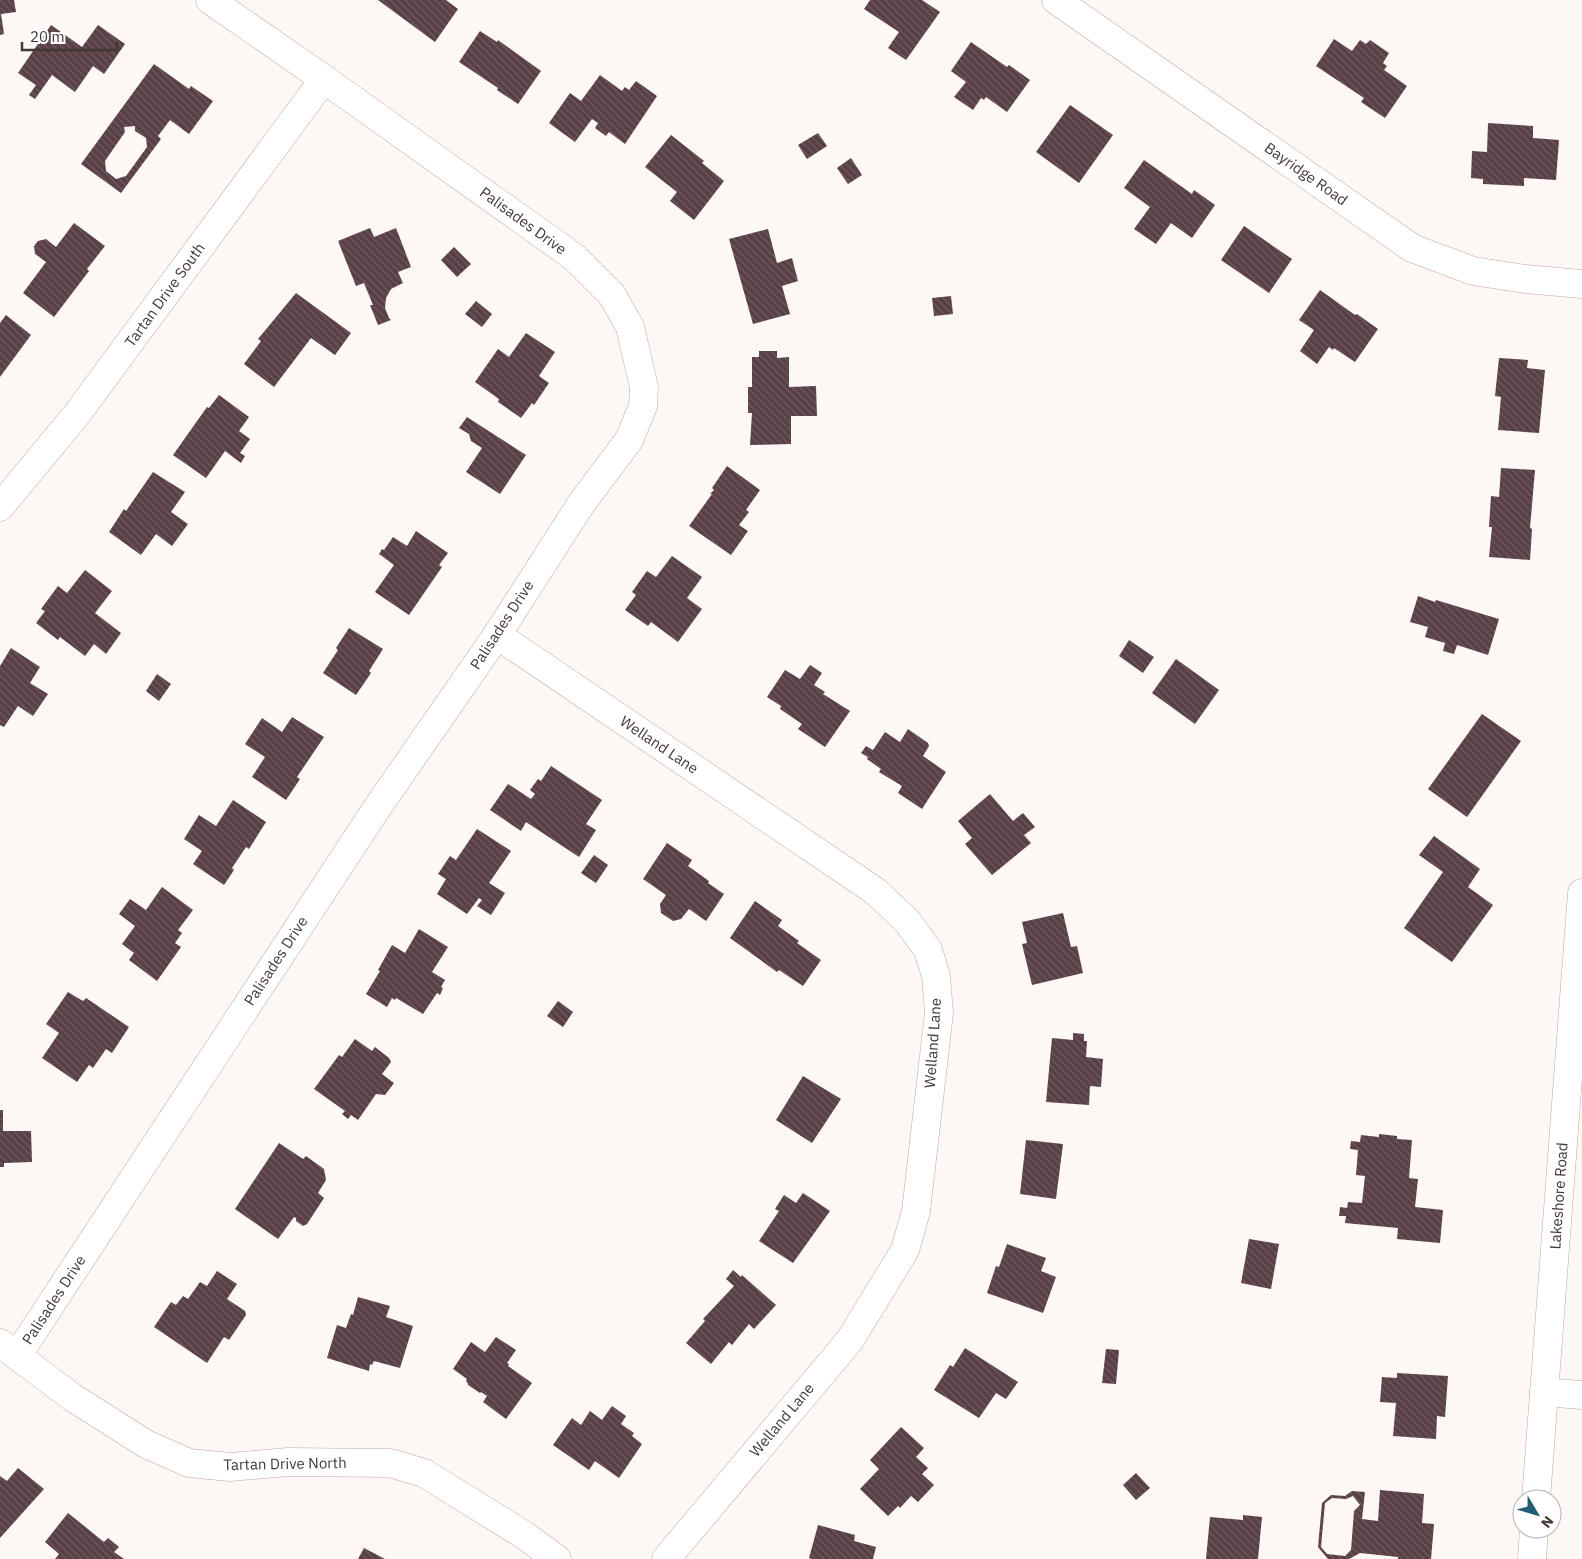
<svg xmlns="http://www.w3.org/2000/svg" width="1582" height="1559" viewBox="0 0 1582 1559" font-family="'IBM Plex Sans',sans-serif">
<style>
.building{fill:url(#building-back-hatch);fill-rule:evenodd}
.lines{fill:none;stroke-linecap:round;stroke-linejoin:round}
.street-casing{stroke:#c3a69e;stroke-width:29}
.secondary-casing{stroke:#c3a69e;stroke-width:29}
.street{stroke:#fff;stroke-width:28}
.secondary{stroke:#fff;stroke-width:28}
.labels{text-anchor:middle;stroke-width:5;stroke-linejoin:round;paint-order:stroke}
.street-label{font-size:15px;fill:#443835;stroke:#fff}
</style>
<defs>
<pattern id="building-back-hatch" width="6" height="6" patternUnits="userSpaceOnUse" patternTransform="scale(1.25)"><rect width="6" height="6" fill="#594046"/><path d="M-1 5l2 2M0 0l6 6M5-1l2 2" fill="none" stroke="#6f5a5f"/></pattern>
</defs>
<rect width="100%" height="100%" fill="#fdf7f5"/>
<g class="building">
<path d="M0,0H14L16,12L1,14L4,34L0,35Z"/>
<path d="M378,0H446L458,9L435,42Z"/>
<path d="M870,0H922L940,12L906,60L888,48L899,32L864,9Z"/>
<path d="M51,25L82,47L98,25L125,44L104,74L93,66L75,92L52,75L35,99L29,95L36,85L18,73Z"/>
<path d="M480,31L497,42L498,40L541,71L518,104L497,90L498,88L459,62Z"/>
<path d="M1334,39L1352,51L1360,40L1366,44L1370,40L1389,53L1383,63L1387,66L1384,70L1407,86L1385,118L1361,102L1364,98L1316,66Z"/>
<path d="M971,42L1007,67L1009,65L1030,80L1007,112L986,97L984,100L981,98L973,110L954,97L966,82L951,71Z"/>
<path d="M154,64L189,89L191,86L213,101L189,134L170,120L158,136L161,139L121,193L81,164ZM135,126V131L146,138L147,147L126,176L116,179L106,171L105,161L125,132L124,127Z"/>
<path d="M600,75L622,91L625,87L629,90L636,81L657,96L625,144L609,132L606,136L595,128L598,123L592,119L575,142L549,123L570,93L581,101Z"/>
<path d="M1070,105L1113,135L1079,183L1036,152Z"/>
<path d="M1488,123L1533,126V138L1559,140L1556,180L1524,178V186L1483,184V179L1471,178L1472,151L1487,152Z"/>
<path d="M818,133L827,146L807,159L798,145Z"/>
<path d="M671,135L704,161L702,163L724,181L694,220L670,201L677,192L645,167Z"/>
<path d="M851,158L862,175L848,184L837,168Z"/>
<path d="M1144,160L1192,194L1194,190L1215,205L1192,238L1171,223L1156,244L1134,229L1150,207L1124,188Z"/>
<path d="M74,223L105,246L87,269L89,271L54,317L23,293L46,262L35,254L34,246L38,241L46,239L56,247Z"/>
<path d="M1244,226L1292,259L1269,293L1221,260Z"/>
<path d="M370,228L374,237L396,228L411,267L398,272L403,283L391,289L386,298L385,308L389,318L391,320L378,325L370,305H373L364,283L356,286L338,241Z"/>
<path d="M768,229L777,263L792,258L798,281L782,286L790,314L753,324L729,239Z"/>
<path d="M454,247L471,264L457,277L441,260Z"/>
<path d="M1320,290L1355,315L1357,314L1378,329L1355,362L1334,348L1333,350L1329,347L1317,364L1300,351L1314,330L1299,320Z"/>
<path d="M296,293L351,333L335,355L311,338L274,387L244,364L261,341L258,339Z"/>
<path d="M951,296L953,314L934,316L932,298Z"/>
<path d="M476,301L492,314L482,327L465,314Z"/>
<path d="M6,315L31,335L0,377V323Z"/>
<path d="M526,333L555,352L539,376L549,383L534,405L532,403L521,418L498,402L499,399L475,382L498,349L509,357Z"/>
<path d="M759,351H777V358L789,357V387L816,386L817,416H791V444L750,445L752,413H748V387H752V357H759Z"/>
<path d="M1499,358L1528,360L1527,368L1545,370L1539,433L1498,430L1501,397L1495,396Z"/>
<path d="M219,395L249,417L239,431L250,439L240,453L245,456L241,463L225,451L206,478L173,455L207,407L209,408Z"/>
<path d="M467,417L526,455L500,494L466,472L482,448L471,441L469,434L459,428Z"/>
<path d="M727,466L760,490L746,510L749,512L739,525L748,531L731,555L689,526L712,494H710L714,490L712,488Z"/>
<path d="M1501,468L1535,470L1530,528L1532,529L1530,560L1489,557L1492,527H1489L1491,496L1499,497Z"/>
<path d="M153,472L185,492L171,512L188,524L172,546L156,534L141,555L109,532L124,509L126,511Z"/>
<path d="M416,531L448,553L439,565L442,567L409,615L375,592L394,565L379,554L382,549L384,550L393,537L407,546Z"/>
<path d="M672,556L702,577L687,598L702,609L678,642L651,622L648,626L625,610L636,595L632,592L647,571L656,577Z"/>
<path d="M85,570L112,591L95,613L121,633L106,654L94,644L85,656L60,637L58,640L36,623L45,611L41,609L58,586L67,593Z"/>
<path d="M1418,596L1435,602L1436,600L1499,619L1488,655L1457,645L1454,654L1443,651L1445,643L1425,637L1428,627L1410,622Z"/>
<path d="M349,628L383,649L369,671L371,673L356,695L323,673L338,650L336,648Z"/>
<path d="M1129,640L1154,657L1143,673L1119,656Z"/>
<path d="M11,648L40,667L30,683L48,694L33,716L18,706L4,727L0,725V666Z"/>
<path d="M1176,659L1219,690L1195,724L1152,693Z"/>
<path d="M810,665L822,673L814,685L825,692L823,694L850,711L825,747L798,729L802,724L780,709L781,706L767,697L785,670L800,679Z"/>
<path d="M157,674L171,684L159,701L146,691Z"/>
<path d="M1482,714L1521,741L1467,817L1428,789Z"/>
<path d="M292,717L324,737L297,777L300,779L286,800L252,777L265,757L245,744L262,718L282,732Z"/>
<path d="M908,729L928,743L929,746L923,756L946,772L922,809L898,793L902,786L879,772L881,769L867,759L868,757L861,753L866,746L873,750L885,732L900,742Z"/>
<path d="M551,766L602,800L586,824L596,830L579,857L526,822L521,831L490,810L508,784L531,799L535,794L530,790L538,779L541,781Z"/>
<path d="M990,794L1013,821L1023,813L1035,827L1024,835L1031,843L992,875L965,844L972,838L958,821Z"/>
<path d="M233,800L266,822L249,849L246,847L232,868L234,870L224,885L193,864L202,851L184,839L199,815L216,826Z"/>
<path d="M477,829L511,851L489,883L505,893L491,915L477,906L482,900L479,898L467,914L437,894L446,879L438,874L450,856L456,860Z"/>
<path d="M1434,836L1480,869L1468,887L1493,905L1452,962L1404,928L1443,872L1419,855Z"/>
<path d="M667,843L692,860L688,866L709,881L708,883L724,894L706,921L689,909L681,919L673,921L661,913L660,904L666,895L643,879Z"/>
<path d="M594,855L608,865L596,883L581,873Z"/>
<path d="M162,887L193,910L178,930L182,933L175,943L181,947L157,981L129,960L134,953L122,944L135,926L119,914L130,899L146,910Z"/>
<path d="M755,901L782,920L778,926L799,941L797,943L821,960L803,986L779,970L777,972L730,938Z"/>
<path d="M1063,913L1071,947L1077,946L1083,973L1032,985L1022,944L1027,943L1022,922Z"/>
<path d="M419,929L448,947L432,972L445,980L441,987L443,988L440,995L437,993L423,1014L396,998L395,1000L392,998L387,1007L366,994L380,971L378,970L392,945L405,953Z"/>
<path d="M68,992L83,1001L86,998L129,1027L112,1053L106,1049L93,1068L89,1065L77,1082L42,1058L59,1033L46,1024Z"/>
<path d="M558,1001L573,1012L563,1027L547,1016Z"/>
<path d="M1073,1033L1084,1034V1041H1087L1086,1057L1103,1059L1101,1087L1090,1086L1089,1105L1046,1102L1052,1038L1073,1040Z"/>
<path d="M355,1039L372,1051L375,1047L389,1058L391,1062L382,1074L394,1083L385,1095L376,1094L358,1120L351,1115L348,1119L342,1114L345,1111L314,1089L339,1055L342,1057Z"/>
<path d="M803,1076L841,1099L812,1143L776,1120Z"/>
<path d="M0,1110H3V1131H31L32,1162L4,1163V1167H0Z"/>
<path d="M1379,1134L1397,1136V1139L1412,1140L1409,1178L1418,1179L1415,1207L1443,1210L1440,1243L1397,1239L1398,1228L1345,1223L1346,1216H1339L1340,1207L1347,1208L1348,1202L1362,1203L1365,1176L1356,1175L1358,1150L1350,1149L1351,1141L1360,1142L1361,1135L1379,1137Z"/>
<path d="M1026,1140L1063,1144L1056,1199L1020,1194Z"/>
<path d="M279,1143L303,1159L306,1156L324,1169L326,1180L318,1193L324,1198L307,1224L303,1226L296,1221V1218L294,1217L278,1239L235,1209Z"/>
<path d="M803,1193L830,1211L793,1263L759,1241L779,1211L775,1209L784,1195L796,1203Z"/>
<path d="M1249,1239L1279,1244L1271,1289L1241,1283Z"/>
<path d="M1007,1244L1046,1258L1041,1271L1056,1277L1043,1313L987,1293L996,1266L999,1267Z"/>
<path d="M733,1270L741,1277L742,1275L776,1305L754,1329L749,1324L732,1345L729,1342L711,1364L686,1343L705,1321L703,1319L734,1286L726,1279Z"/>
<path d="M217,1271L237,1284L227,1299L245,1311L246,1315L229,1340L224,1337L207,1363L154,1327L171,1302L176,1305L183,1296L188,1299L200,1282L207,1286Z"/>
<path d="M358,1297L390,1306L386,1317L413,1326L400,1368L374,1361L372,1365L370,1364L369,1371L327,1358L337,1325L346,1328L351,1314L353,1315Z"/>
<path d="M496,1337L516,1350L507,1363L509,1364L508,1366L532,1383L506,1419L483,1402L487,1396L481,1392L480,1393L468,1385V1384L466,1381L467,1379L453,1369L471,1342L485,1352Z"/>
<path d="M965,1348L1018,1382L1006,1399L996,1393L979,1418L934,1390L950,1365L953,1367Z"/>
<path d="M1106,1349L1119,1350L1116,1384L1102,1383Z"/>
<path d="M1397,1373L1448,1376L1445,1417L1437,1416L1436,1439L1393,1436L1396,1403L1380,1402L1382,1377L1397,1378Z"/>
<path d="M612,1406L626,1416L621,1424L634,1433L632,1436L642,1444L619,1478L595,1461L589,1470L553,1445L572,1418L581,1425L590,1411L602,1420Z"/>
<path d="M901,1427L924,1448L916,1457L928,1468L922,1474L934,1485L918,1502L911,1496L900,1508L898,1506L888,1516L860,1489L879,1469L870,1460Z"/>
<path d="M18,1468L44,1489L0,1538V1476L7,1481Z"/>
<path d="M1136,1473L1150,1488L1136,1500L1123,1485Z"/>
<path d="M1380,1490L1424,1494L1422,1523L1434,1524L1431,1559H1398V1557L1360,1553L1349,1559H1328L1318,1547L1322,1503L1331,1495L1345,1496L1352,1491L1365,1492L1362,1519L1378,1521ZM1353,1496L1360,1505L1354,1511L1351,1550L1345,1556L1327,1554L1321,1547L1325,1503L1332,1498L1346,1499Z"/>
<path d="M68,1513L104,1542L108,1538L119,1547L114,1552L124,1559H55L59,1554L45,1542Z"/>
<path d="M1243,1515L1262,1517L1258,1559H1206L1210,1517L1243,1520Z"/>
<path d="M818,1525L855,1535L854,1541L876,1547L873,1559H812L809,1558Z"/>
<path d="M364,1548L385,1559H358Z"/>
</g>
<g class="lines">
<defs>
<g id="street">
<path d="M1056,0L1412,248L1473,271L1525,279L1582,284"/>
<path d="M0,507L77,414L324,79"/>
<path d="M497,635L875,891L907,921L928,950L936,976L939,1013L916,1211L905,1250L850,1340L666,1559"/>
<path d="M0,1343L72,1397L146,1444L189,1463L230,1467L288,1462L390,1463L424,1473L524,1535L557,1559"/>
<path d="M17,1356L377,808L497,635L581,504L629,440L643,406L644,387L630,327L612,295L574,257L324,79L210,0"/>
<path d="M1544,1392L1582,1395"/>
</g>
<g id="secondary">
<path d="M1536,1499L1582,893"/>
<path d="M1532,1559L1534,1529"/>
</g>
</defs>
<use href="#street" class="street-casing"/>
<use href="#secondary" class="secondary-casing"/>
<use href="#street" class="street"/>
<use href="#secondary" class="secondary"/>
</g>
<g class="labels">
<g class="street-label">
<text transform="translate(1306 174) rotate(35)" y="5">Bayridge Road</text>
<text transform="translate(523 221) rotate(36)" y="5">Palisades Drive</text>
<text transform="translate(165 295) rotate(-54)" y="5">Tartan Drive South</text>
<text transform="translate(502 625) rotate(-57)" y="5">Palisades Drive</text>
<text transform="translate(659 745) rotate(34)" y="5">Welland Lane</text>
<text transform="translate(276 961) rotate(-57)" y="5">Palisades Drive</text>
<text transform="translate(933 1043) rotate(-86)" y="5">Welland Lane</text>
<text transform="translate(1559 1196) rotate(-86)" y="5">Lakeshore Road</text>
<text transform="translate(54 1300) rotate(-57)" y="5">Palisades Drive</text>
<text transform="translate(782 1420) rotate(-50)" y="5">Welland Lane</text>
<text transform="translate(285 1464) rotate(-1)" y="5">Tartan Drive North</text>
</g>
</g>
<g transform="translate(1537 1514) rotate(128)"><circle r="24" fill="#ffffff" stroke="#b4afae"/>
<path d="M0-4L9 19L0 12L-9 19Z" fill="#225d76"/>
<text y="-8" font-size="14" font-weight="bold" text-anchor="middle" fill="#443835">N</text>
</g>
<path d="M22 42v8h95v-8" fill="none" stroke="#443835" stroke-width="2.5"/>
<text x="30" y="42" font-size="15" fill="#443835" stroke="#ffffff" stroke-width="4" paint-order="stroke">20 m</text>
</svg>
